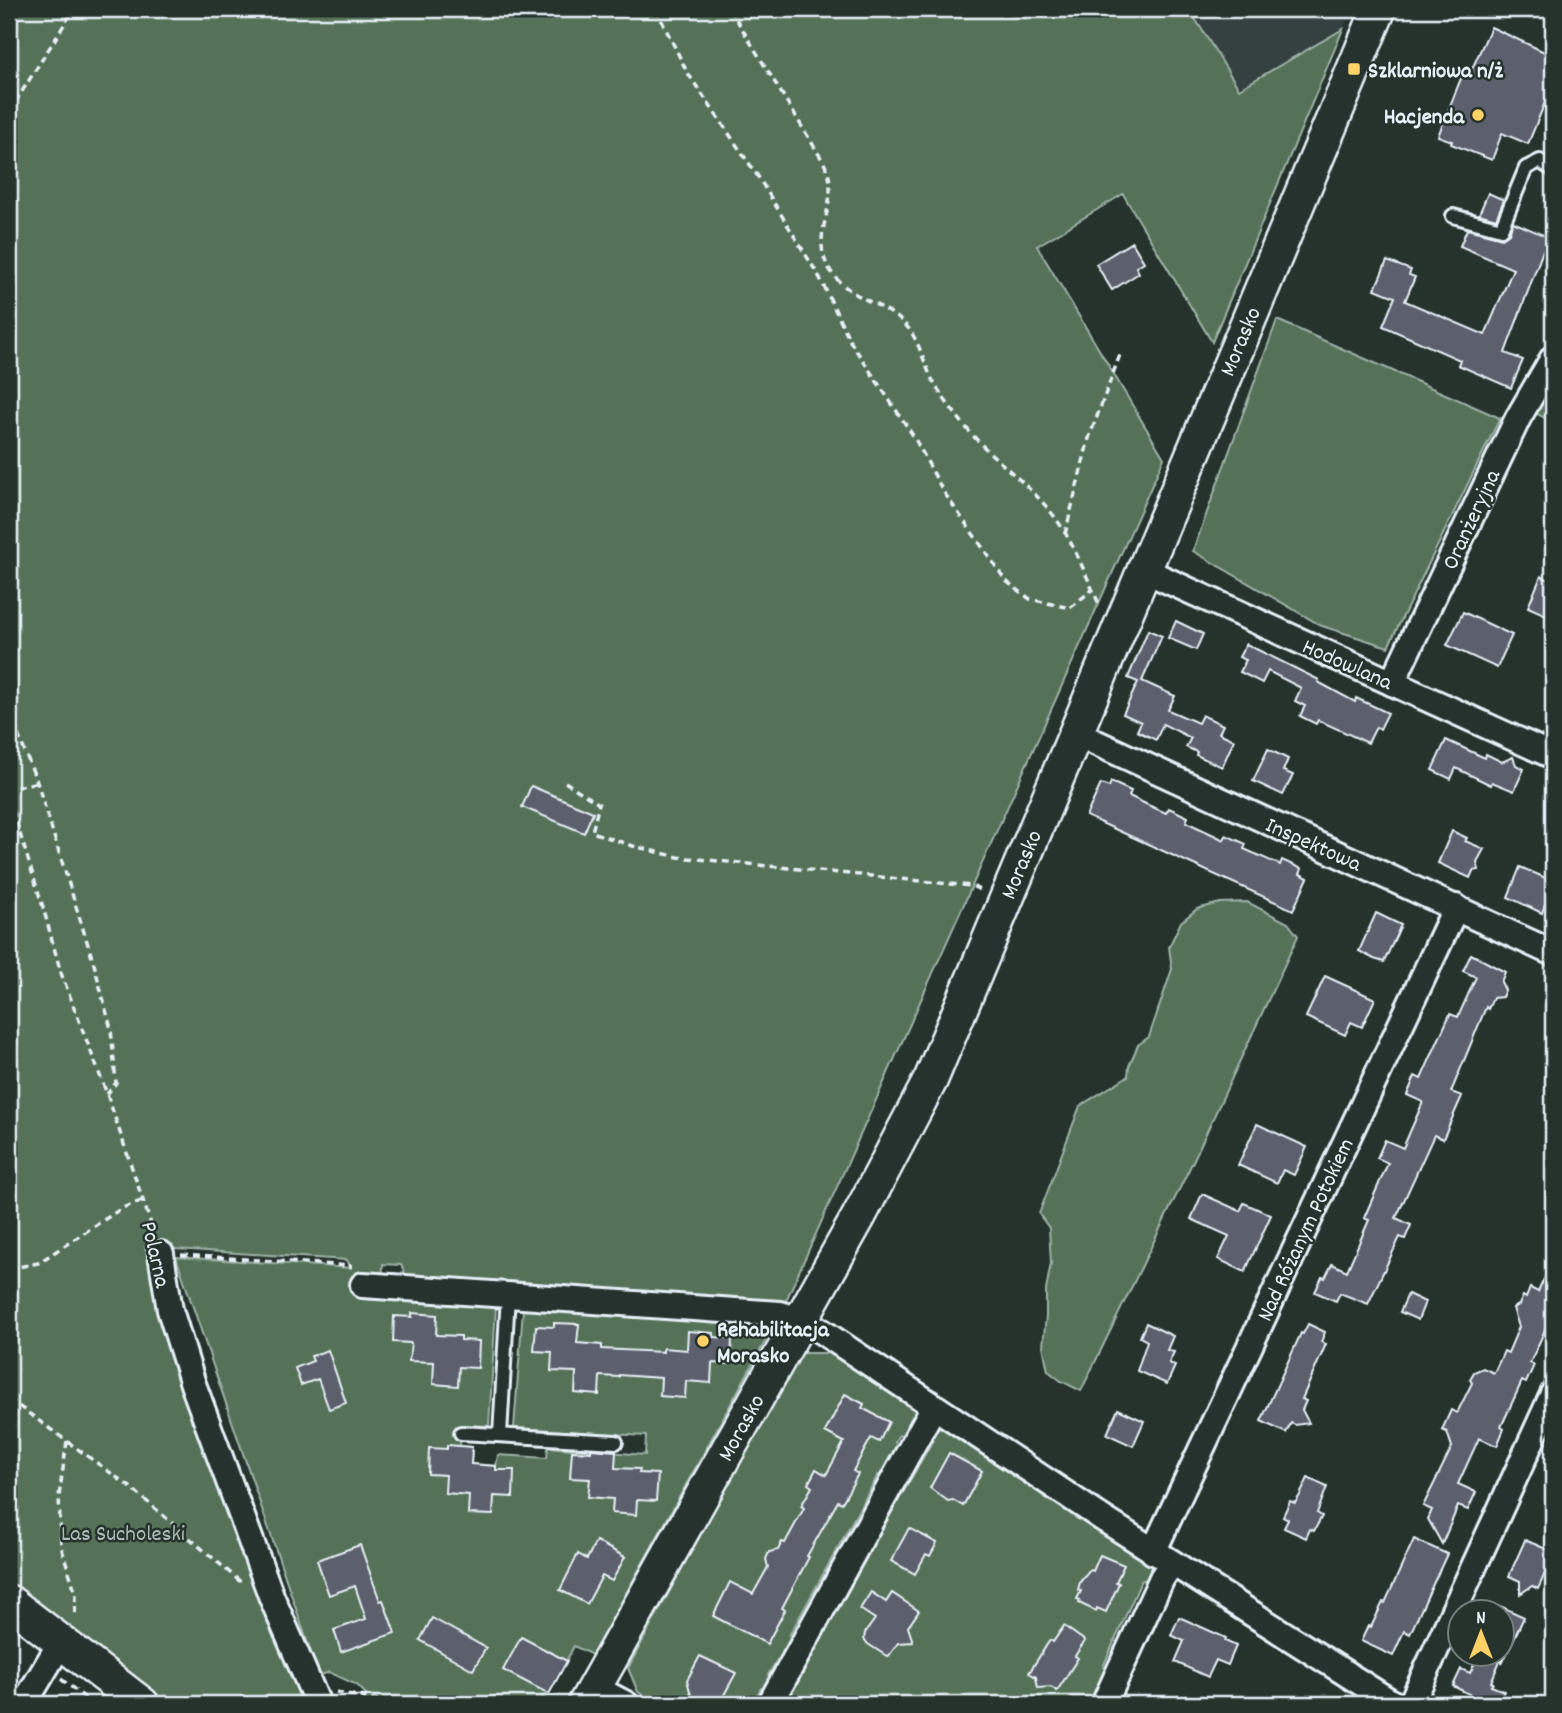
<svg xmlns="http://www.w3.org/2000/svg" width="1562" height="1713" viewBox="0 0 1562 1713" font-family="Dekko,sans-serif">
<style>
.built{fill:#364040}
.green{fill:#557259;stroke:#9eb2a8;stroke-width:2}
.building{fill:#5c5f6c;stroke:#e8f1f8;stroke-width:2}
.lines{fill:none;stroke-linecap:round;stroke-linejoin:round}
.lane-casing{stroke:#e8f1f8;stroke-width:18}
.street-casing{stroke:#e8f1f8;stroke-width:30}
.secondary-casing{stroke:#e8f1f8;stroke-width:38}
.path{stroke:#e8f1f8;stroke-width:3.5;stroke-dasharray:7 5;stroke-linecap:butt}
.lane{stroke:#26332d;stroke-width:12}
.street{stroke:#26332d;stroke-width:24}
.secondary{stroke:#26332d;stroke-width:33}
.poi-dot{fill:#ffd166;stroke:#26332d;stroke-width:2.5}
.labels{text-anchor:middle;stroke-width:5;stroke-linejoin:round;paint-order:stroke}
.poi-label{font-size:23px;font-weight:bold;fill:#e8f1f8;stroke:#26332d;text-anchor:start}
.street-label{font-size:23px;fill:#e8f1f8;stroke:#26332d}
.park-label{font-size:23px;fill:#adbeb8;stroke:#26332d}
</style>
<rect width="100%" height="100%" fill="#26332d"/>
<filter id="ink" filterUnits="userSpaceOnUse"><feTurbulence type="fractalNoise" baseFrequency=".0143" numOctaves="2"/><feDisplacementMap in="SourceGraphic" scale="14" xChannelSelector="R" yChannelSelector="G"/><feConvolveMatrix kernelMatrix="1 2 1 2 8 2 1 2 1" color-interpolation-filters="sRGB"/></filter>
<g filter="url(#ink)">
<path class="built" d="M1189,9H1352L1343,29L1239,89Z"/>
<g class="green">
<path d="M9,9H1189L1239,89L1343,29L1212,342L1123,194L1037,246L1164,458L784,1305L408,1280L401,1265L383,1264L382,1279L355,1277L362,1299L496,1306L489,1426L462,1425L460,1446L472,1447L471,1464L496,1466L498,1455L547,1458L548,1447L645,1455L646,1436L514,1428L523,1309L775,1324L592,1655L574,1646L549,1694L546,1693L540,1704H363L366,1694L357,1685L329,1672L319,1676L176,1257L351,1268L347,1260L145,1247L266,1600L308,1704H161L9,1588Z"/>
<path d="M1277,320L1500,418L1388,647L1322,626L1193,551Z"/>
<path d="M1553,349V422L1533,412Z"/>
<path d="M1247,902L1288,923L1298,936L1195,1157L1081,1391L1061,1381L1048,1371L1043,1346L1046,1316V1290L1051,1263L1049,1228L1039,1214L1080,1106L1128,1076L1129,1066L1138,1045L1149,1037L1172,969L1169,947L1181,922L1197,909L1220,903Z"/>
<path d="M799,1353H830L920,1407L911,1431L898,1436L895,1442L900,1451L886,1477L878,1475L789,1636L791,1641L783,1658L777,1660L768,1675L771,1679L766,1689L761,1688L756,1697L760,1700L758,1704H659L638,1692L628,1668Z"/>
<path d="M936,1421L1151,1562L1154,1570L1149,1578L1141,1581L1103,1667L1108,1671L1093,1704H779L825,1616L832,1617L933,1440L926,1436Z"/>
</g>
<g class="building">
<path d="M1491,27L1553,56V83L1528,144L1502,133L1492,160L1451,144L1452,141L1438,136L1466,66L1472,69Z"/>
<path d="M1488,193L1504,200L1496,219L1479,214Z"/>
<path d="M1513,222L1548,237L1505,353L1523,360L1511,388L1458,365L1460,360L1383,326L1395,297L1375,289L1387,261L1411,270L1409,275L1415,277L1405,301L1485,335L1513,269L1460,246L1467,229L1502,238L1509,233Z"/>
<path d="M1132,242L1144,262L1136,267L1139,273L1112,290L1096,264Z"/>
<path d="M1541,576L1553,582V618L1528,607Z"/>
<path d="M1463,612L1512,635L1497,668L1447,645Z"/>
<path d="M1176,621L1203,634L1196,650L1168,638Z"/>
<path d="M1148,630L1162,636L1142,681L1175,696L1168,710L1198,723L1202,715L1223,725L1219,733L1234,740L1222,767L1196,755L1197,752L1186,747L1191,738L1163,724L1156,740L1137,731L1141,722L1123,714L1138,682L1128,678Z"/>
<path d="M1246,644L1319,680L1318,682L1355,702L1356,698L1388,713L1380,729L1376,727L1368,743L1318,720L1316,724L1300,716L1305,706L1295,701L1301,688L1268,671L1262,683L1240,672L1246,660L1239,657Z"/>
<path d="M1446,740L1485,758L1486,754L1502,762L1513,757L1516,765L1524,769L1514,791L1492,782L1491,785L1456,768L1451,779L1432,770Z"/>
<path d="M1268,749L1288,759L1283,771L1293,775L1283,795L1253,781Z"/>
<path d="M1111,782L1131,791L1129,796L1150,806L1166,813L1169,808L1188,817L1186,822L1216,836L1224,840L1226,835L1246,844L1244,849L1280,865L1282,860L1302,869L1300,874L1308,878L1293,910L1086,816L1101,784L1109,787Z"/>
<path d="M531,786L593,812L584,833L522,807Z"/>
<path d="M1452,831L1467,838L1465,841L1484,849L1477,862L1479,870L1473,871L1470,878L1438,863Z"/>
<path d="M1520,867L1553,881L1542,913L1508,897Z"/>
<path d="M1376,913L1401,925L1384,962L1374,959L1359,951Z"/>
<path d="M1471,954L1505,972L1501,982L1505,990L1502,997L1493,998L1488,1009L1486,1007L1451,1092L1462,1096L1443,1139L1434,1135L1396,1218L1411,1225L1405,1239L1400,1237L1368,1304L1340,1293L1336,1301L1315,1292L1322,1277L1325,1278L1332,1264L1347,1271L1369,1220L1364,1218L1388,1163L1377,1158L1385,1140L1403,1148L1423,1102L1407,1095L1415,1076L1421,1079L1450,1014L1458,1017L1476,977L1463,971Z"/>
<path d="M1325,976L1375,999L1362,1027L1351,1022L1345,1035L1306,1017Z"/>
<path d="M1257,1124L1307,1147L1294,1175L1283,1170L1277,1183L1238,1165Z"/>
<path d="M1202,1194L1240,1211L1244,1203L1271,1215L1245,1272L1218,1259L1229,1236L1191,1219Z"/>
<path d="M1553,1260V1312L1530,1363L1534,1365L1526,1383L1522,1381L1501,1427L1504,1429L1497,1446L1479,1438L1458,1484L1476,1492L1468,1510L1458,1506L1442,1544L1428,1519L1432,1510L1423,1506L1452,1447L1447,1432L1442,1430L1451,1410L1457,1413L1472,1383L1470,1379L1474,1372L1483,1368L1494,1373L1504,1351L1508,1353L1519,1327L1513,1308L1519,1305L1523,1296L1526,1298L1530,1288L1538,1292Z"/>
<path d="M1408,1294L1425,1302L1418,1320L1400,1312Z"/>
<path d="M412,1313L437,1315L436,1335L461,1336V1340L479,1341L478,1368L459,1367L458,1386L433,1384L434,1362L409,1361L411,1343L393,1342L394,1316L412,1317Z"/>
<path d="M554,1323L579,1324L577,1343L602,1345V1349L621,1350L663,1352V1348L687,1350L688,1331L714,1333V1337L732,1338L731,1364L712,1363L711,1383L686,1381L685,1398L660,1396L661,1378L619,1375V1377L600,1376L599,1395L575,1393L576,1372L551,1371L552,1352L534,1351L536,1326L554,1327Z"/>
<path d="M1146,1323L1173,1336L1167,1350L1174,1352L1169,1363L1175,1366L1167,1384L1137,1371L1147,1341L1140,1337Z"/>
<path d="M1308,1324L1325,1332L1321,1342L1326,1344L1302,1399L1306,1401L1302,1410L1309,1423L1295,1425L1291,1423L1286,1433L1261,1421L1301,1333L1303,1334Z"/>
<path d="M328,1350L346,1403L329,1409L318,1379L301,1385L295,1368L313,1361L311,1356Z"/>
<path d="M845,1394L864,1404L862,1408L889,1422L879,1442L871,1438L853,1471L858,1474L842,1503L838,1501L807,1556L809,1557L782,1608L785,1610L767,1644L713,1616L730,1582L753,1594L768,1567L766,1559L769,1552L778,1550L782,1542L785,1543L804,1508L801,1506L812,1487L808,1484L816,1469L826,1475L844,1442L825,1432Z"/>
<path d="M1118,1409L1144,1421L1133,1446L1107,1434Z"/>
<path d="M447,1445L472,1447L471,1464L496,1466V1470H514L513,1497L494,1496L493,1515L468,1514L469,1495L445,1493L446,1475L428,1474L429,1448L447,1449Z"/>
<path d="M591,1449L616,1451L615,1468L640,1469L639,1473L658,1474L656,1501L637,1500L636,1515L612,1513L613,1499L588,1497L590,1479L570,1478L572,1451L591,1452Z"/>
<path d="M949,1453L982,1471L963,1506L953,1500L948,1501L930,1488Z"/>
<path d="M1308,1478L1327,1487L1317,1513L1322,1516L1314,1531L1310,1529L1306,1538L1284,1528L1288,1519L1283,1516L1290,1501L1295,1503L1300,1495Z"/>
<path d="M909,1528L937,1543L930,1556L926,1554L915,1574L891,1561Z"/>
<path d="M1414,1539L1447,1554L1410,1634L1404,1631L1393,1656L1361,1641L1368,1626L1371,1627L1383,1602L1385,1603Z"/>
<path d="M1525,1540L1553,1552V1556L1538,1589L1532,1586L1520,1594V1581L1509,1576Z"/>
<path d="M596,1541L625,1557L612,1581L602,1576L587,1604L560,1590L578,1554L587,1559Z"/>
<path d="M360,1545L380,1601L383,1600L395,1633L341,1652L334,1630L366,1619L355,1586L329,1595L317,1560Z"/>
<path d="M1100,1555L1124,1565L1116,1582L1119,1583L1106,1612L1097,1608L1096,1611L1079,1603L1080,1600L1077,1599L1081,1591L1078,1590L1080,1582L1090,1570L1093,1571Z"/>
<path d="M871,1592L886,1602L892,1593L919,1611L908,1627L913,1642L898,1643L888,1657L868,1644L864,1639L865,1633L875,1619L860,1609Z"/>
<path d="M1502,1607L1524,1617L1502,1664V1656L1491,1682L1493,1683L1491,1686L1504,1691L1498,1704H1465L1469,1694L1453,1686L1461,1669L1470,1673L1479,1654H1502Z"/>
<path d="M1179,1617L1226,1638L1225,1641L1236,1646L1228,1665L1216,1660L1208,1677L1175,1662L1184,1641L1171,1635Z"/>
<path d="M432,1618L486,1648L473,1670L420,1640Z"/>
<path d="M1064,1626L1085,1641L1075,1656L1078,1658L1057,1691L1051,1687L1038,1688L1036,1677L1029,1673L1050,1640L1053,1642Z"/>
<path d="M521,1637L567,1661L549,1694L503,1670Z"/>
<path d="M700,1656L736,1673L719,1704H703L692,1699L687,1680Z"/>
</g>
<g class="lines">
<defs>
<g id="lane">
<path d="M1453,216L1501,229L1526,168L1540,161L1553,170"/>
<path d="M461,1433L616,1442"/>
<path d="M500,1435L508,1295"/>
</g>
<g id="street">
<path d="M1144,570L1553,756"/>
<path d="M1392,683L1518,418L1553,358"/>
<path d="M1075,733L1553,953"/>
<path d="M161,1254L170,1310L193,1384L272,1598L318,1704"/>
<path d="M363,1285L780,1314L800,1320L821,1331L1102,1518L1394,1704"/>
<path d="M1153,1552L1456,907"/>
<path d="M594,1687L626,1704"/>
<path d="M24,1704L61,1642"/>
<path d="M770,1704L933,1408"/>
<path d="M1104,1704L1162,1578L1172,1563"/>
<path d="M1411,1704L1553,1394"/>
</g>
<g id="secondary">
<path d="M9,1602L142,1704"/>
<path d="M585,1704L859,1216L931,1079L1379,9"/>
</g>
</defs>
<use href="#lane" class="lane-casing"/>
<use href="#street" class="street-casing"/>
<use href="#secondary" class="secondary-casing"/>
<g class="path">
<path d="M474,9H490"/>
<path d="M656,9L687,72L757,175L820,278L850,341L914,437L943,491L1006,581L1030,599L1070,608L1092,590"/>
<path d="M730,9L823,161C827,169 830,176 830,186C831,218 810,242 832,273C853,302 887,302 909,329C921,345 925,369 936,386C944,400 955,413 964,425C991,459 1028,482 1054,516C1074,543 1086,576 1100,606"/>
<path d="M9,112L74,9"/>
<path d="M1065,534L1089,438L1121,352"/>
<path d="M9,712L37,782L94,964L111,1029L116,1083L107,1094"/>
<path d="M565,782L599,804L592,832L633,846L678,857L971,886L981,890"/>
<path d="M17,787L37,782"/>
<path d="M9,799L43,907L61,973L107,1094L154,1233"/>
<path d="M181,1255L352,1266"/>
<path d="M9,1269L38,1263L122,1208L144,1200"/>
<path d="M9,1399L130,1487L242,1583"/>
<path d="M67,1441L59,1496L61,1546L76,1594L75,1618"/>
<path d="M61,1679L93,1704"/>
<path d="M336,1692L372,1699L424,1704"/>
</g>
<use href="#lane" class="lane"/>
<use href="#street" class="street"/>
<use href="#secondary" class="secondary"/>
</g>
</g>
<g class="poi-dot">
<rect x="1347" y="62" width="14" height="14" rx="3.5"/>
<circle cx="1478" cy="115" r="7"/>
<circle cx="703" cy="1341" r="7"/>
</g>
<g class="labels">
<g class="poi-label">
<text x="1368" y="77">Szklarniowa n/ż</text>
<text x="1464" y="123" text-anchor="end">Hacjenda</text>
<text x="717" y="1336">Rehabilitacja<tspan x="717" dy="26">Morasko</tspan></text>
</g>
<g class="street-label">
<text transform="translate(1239 341) rotate(-67)" y="8">Morasko</text>
<text transform="translate(1470 519) rotate(-65)" y="8">Oranżeryjna</text>
<text transform="translate(1348 663) rotate(24)" y="8">Hodowlana</text>
<text transform="translate(1314 843) rotate(24)" y="8">Inspektowa</text>
<text transform="translate(1020 864) rotate(-67)" y="8">Morasko</text>
<text transform="translate(1304 1229) rotate(-65)" y="8">Nad Różanym Potokiem</text>
<text transform="translate(157 1254) rotate(77)" y="8">Polarna</text>
<text transform="translate(740 1427) rotate(-61)" y="8">Morasko</text>
</g>
<g class="park-label">
<text x="123" y="1540">Las Sucholeski</text>
</g>
</g>
<rect width="1562" height="1713" fill="none" stroke="#26332d" stroke-width="35"/>
<rect x="18" y="18" width="1527" height="1678" fill="none" stroke="#e8f1f8" stroke-width="2.5" filter="url(#ink)"/>
<g transform="translate(1481 1633)"><circle r="33" fill="#26332d" stroke="#747f7e" stroke-width="2"/>
<path d="M0-5L12 26L0 18L-12 26Z" fill="#ffd166"/>
<text y="-10" font-size="19" font-weight="bold" text-anchor="middle" fill="#e8f1f8">N</text>
</g>
</svg>
